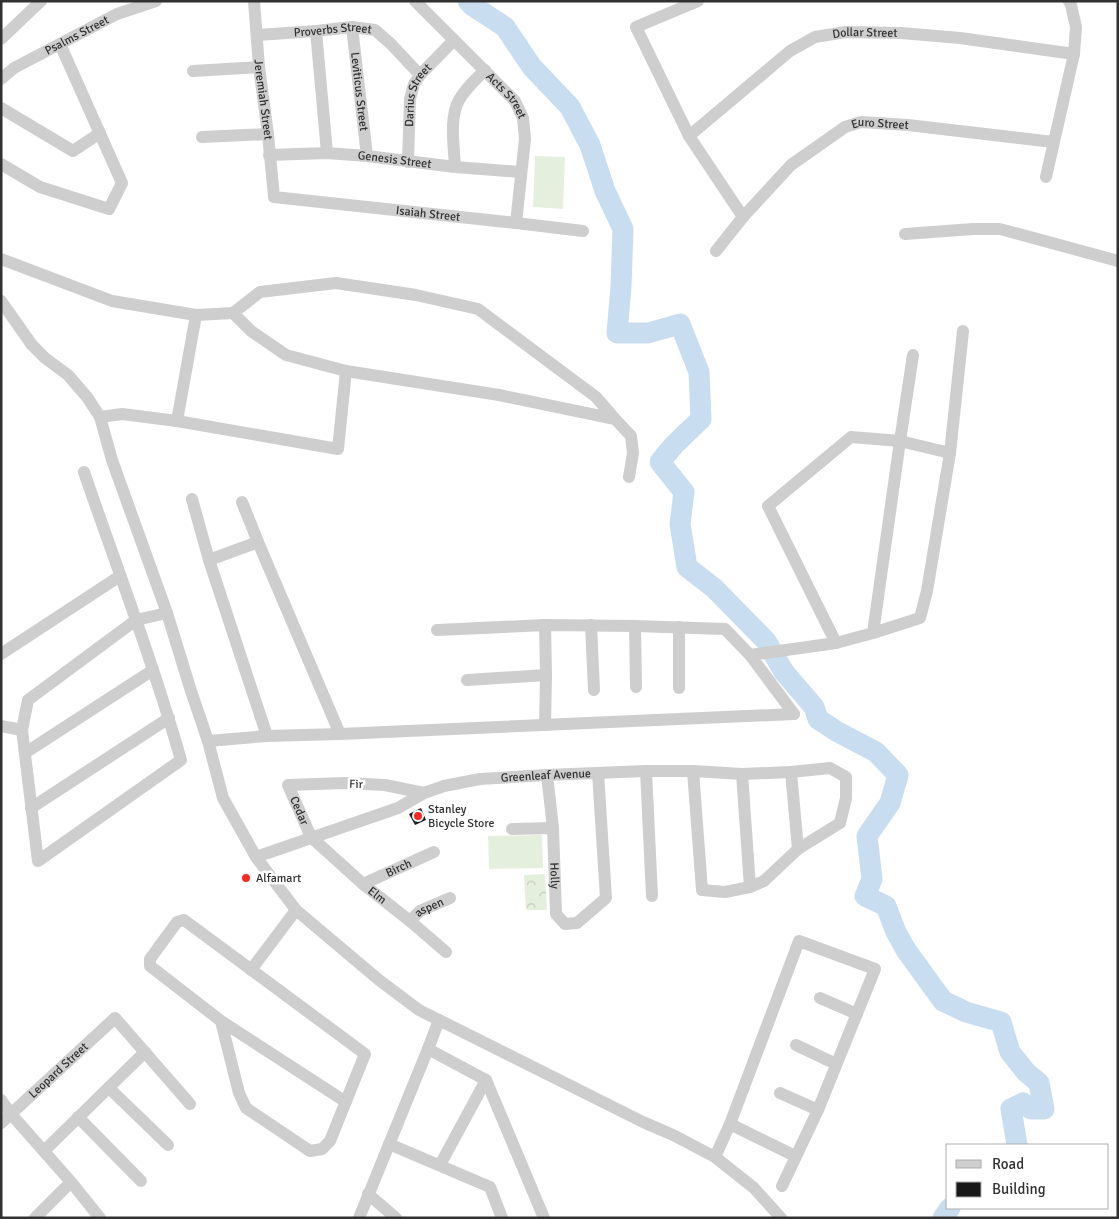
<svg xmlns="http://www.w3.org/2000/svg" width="1119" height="1219" viewBox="0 0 1119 1219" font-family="Signika,sans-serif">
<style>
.forest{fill:url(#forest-crowns)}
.garden{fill:#e5efde}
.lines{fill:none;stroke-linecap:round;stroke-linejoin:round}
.river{stroke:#c8ddf0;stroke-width:21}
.building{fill:url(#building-hatch)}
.minor{stroke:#cecece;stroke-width:12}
.poi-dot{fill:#f72923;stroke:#fff;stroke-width:2}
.labels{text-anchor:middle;stroke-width:5;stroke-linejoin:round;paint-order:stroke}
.street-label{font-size:12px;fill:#313131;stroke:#fff}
.poi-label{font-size:12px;fill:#313131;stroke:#fff;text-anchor:start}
</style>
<defs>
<pattern id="forest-crowns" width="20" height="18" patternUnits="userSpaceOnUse" patternTransform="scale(1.25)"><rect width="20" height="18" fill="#e5efde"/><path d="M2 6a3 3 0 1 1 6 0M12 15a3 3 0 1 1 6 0" fill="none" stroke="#c5cdbf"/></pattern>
<pattern id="building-hatch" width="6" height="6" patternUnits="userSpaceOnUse" patternTransform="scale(1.25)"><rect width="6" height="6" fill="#181818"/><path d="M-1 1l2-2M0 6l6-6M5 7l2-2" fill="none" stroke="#313131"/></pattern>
</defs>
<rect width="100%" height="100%" fill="#fff"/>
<path class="forest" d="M545,874L547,910H526L524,875Z"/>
<g class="garden">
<path d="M535,156L565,157L563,209L533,207Z"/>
<path d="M542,835L543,868L489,869L488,836Z"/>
</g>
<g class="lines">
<g class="river">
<path d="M468,1L473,6L505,27L532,67L570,107L590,145L605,191L623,229L621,287L617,333H648L680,324L699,372L701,419L674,445L660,462L684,492L680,524L687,567L714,588L766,641L784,672L814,707L818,719L836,731L876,752L898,775L890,803L867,836L872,879L865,896L886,906L896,932L906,950L943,1001L966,1012L1001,1022L1010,1052L1026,1072L1039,1083L1044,1109H1031L1023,1103L1011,1109L1017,1145"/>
<path d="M943,1218L950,1208"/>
</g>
</g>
<path class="building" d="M421,808L426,820L415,825L409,814Z"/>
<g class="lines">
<g class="minor">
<path id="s1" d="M254,1L259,67L268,134L274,197L516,223L583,231"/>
<path id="s2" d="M415,1L515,101L523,118L525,139L516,223"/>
<path d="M698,1L636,27L689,136L743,217"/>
<path id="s3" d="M352,27L367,156"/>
<path d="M316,31L327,153"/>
<path id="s4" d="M257,35L316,31L352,27L375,30L391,44L420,75"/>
<path d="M1,39L41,1"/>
<path d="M193,71L259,67"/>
<path id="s5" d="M1,79L14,68L117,14L156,1"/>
<path d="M1,108L73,151L100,133"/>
<path id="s6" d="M689,136L790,51L815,37L846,32L901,33L960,38L1074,54"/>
<path d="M202,137L268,134"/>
<path id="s7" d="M269,155L327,153L367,156L455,167L521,172"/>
<path id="s8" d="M408,162L410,99L414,84L420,75L454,40"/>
<path d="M1,164L40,187L109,209L122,183L60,44"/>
<path d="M455,167C454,146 449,118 459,100C465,89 476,79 485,70"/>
<path d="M1046,177L1074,54L1076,27L1071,5L1069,1"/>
<path d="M905,234L973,229H1000L1118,261"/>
<path id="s9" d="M716,251L743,217L791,165L845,127L861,122L908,125L1053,142"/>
<path d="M1,259L112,301L196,315L233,313L260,292L336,283L416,295L478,309L596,397L615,419"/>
<path d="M1,301L32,345L45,358L68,375L87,397L100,417L112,460L167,613L191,691L208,741L223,798L256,857L296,910L379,980L419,1010L643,1122L673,1135L715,1157L754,1188L781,1218"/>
<path d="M346,371L499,395L615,419L631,436L633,453L629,477"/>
<path d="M100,417L122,414L177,421L196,315"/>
<path d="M177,421L338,449L346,371L286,355L251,331L233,313"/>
<path d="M84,472C117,568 153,662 181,760L38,861L22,730L28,700L136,620L167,613"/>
<path d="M192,499L209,560L267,736"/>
<path d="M242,502L258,542L340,734"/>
<path d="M209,560L258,542"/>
<path d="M591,625L594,690"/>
<path d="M635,626L636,687"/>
<path d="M679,627V688"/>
<path d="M437,630L545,625L635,626L725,629L750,655L794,714"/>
<path d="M873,633L900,441L913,355"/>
<path d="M836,643L768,506L851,437L900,441L950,453"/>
<path d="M1,654L120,576"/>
<path d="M750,655L836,643L873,633L920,618L927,591L950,453L963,331"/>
<path d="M467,680L546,675"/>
<path d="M545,725L546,675L545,625"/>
<path d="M1,726L22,730"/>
<path d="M208,741L267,736L340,734L794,714"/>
<path d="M25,753L153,670"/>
<path d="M646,771L652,896"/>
<path d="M791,772L798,849"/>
<path d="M742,774L750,887"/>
<path id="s10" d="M547,775L553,828L556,914L565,924L577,923L606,898L598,773"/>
<path id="s11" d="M424,793L385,785L344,783L288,785L311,837L363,884L410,921L446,952"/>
<path d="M31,808L169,718"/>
<path d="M512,829L553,828"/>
<path id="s12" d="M256,857L398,808L424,793L444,786L480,779L547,775L646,771H693L742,774L791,772L830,768L846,777V798L840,823L798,849L764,881L750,887L725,892L702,890L693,771"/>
<path id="s13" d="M363,884L434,852"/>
<path id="s14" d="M410,921L420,911L450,898"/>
<path d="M251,970L296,910"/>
<path d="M820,998L857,1014"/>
<path d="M221,1021L239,1093L246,1108L310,1151L322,1149L330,1141L365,1054L184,920L177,922L150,959V966L221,1021L346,1102"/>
<path d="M796,1045L836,1064"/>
<path d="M428,1049L439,1020"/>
<path d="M109,1088L168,1145"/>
<path d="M780,1093L818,1110"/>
<path d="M1,1100L11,1114L71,1182L100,1218"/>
<path d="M78,1117L141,1181"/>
<path id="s15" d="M1,1123L115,1018L190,1104"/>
<path d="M730,1124L795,1156"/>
<path d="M389,1144L490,1187L502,1218"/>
<path d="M44,1151L145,1052"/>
<path d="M715,1157L730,1124L799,941L875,969L818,1110L782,1186"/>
<path d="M440,1165L486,1080"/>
<path d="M368,1194L396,1218"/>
<path d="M35,1218L71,1182"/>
<path d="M359,1218L428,1049L486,1080L544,1218"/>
</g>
</g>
<g class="poi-dot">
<circle cx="418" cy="816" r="5"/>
<circle cx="246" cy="878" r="5"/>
</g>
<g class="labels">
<g class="street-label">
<text dy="4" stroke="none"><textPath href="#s4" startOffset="76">Proverbs Street</textPath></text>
<text dy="4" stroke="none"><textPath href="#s6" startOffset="211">Dollar Street</textPath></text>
<text dy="4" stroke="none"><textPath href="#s5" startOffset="88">Psalms Street</textPath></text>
<text dy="4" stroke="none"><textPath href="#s3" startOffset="65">Leviticus Street</textPath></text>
<text dy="4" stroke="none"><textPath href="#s8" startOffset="69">Darius Street</textPath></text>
<text dy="4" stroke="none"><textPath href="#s2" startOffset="132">Acts Street</textPath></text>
<text dy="4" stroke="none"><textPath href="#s1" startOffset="99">Jeremiah Street</textPath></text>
<text dy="4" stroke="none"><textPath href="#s9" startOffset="216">Euro Street</textPath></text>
<text dy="4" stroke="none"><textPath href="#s7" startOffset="126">Genesis Street</textPath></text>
<text dy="4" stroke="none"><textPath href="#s1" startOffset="352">Isaiah Street</textPath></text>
<text dy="4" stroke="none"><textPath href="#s12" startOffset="304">Greenleaf Avenue</textPath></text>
<text transform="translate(356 784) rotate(2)" y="4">Fir</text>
<text dy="4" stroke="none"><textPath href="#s11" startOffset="165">Cedar</textPath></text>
<text dy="4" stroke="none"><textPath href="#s13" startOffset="39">Birch</textPath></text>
<text dy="4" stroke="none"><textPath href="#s10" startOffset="101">Holly</textPath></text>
<text dy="4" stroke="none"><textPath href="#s11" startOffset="282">Elm</textPath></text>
<text dy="4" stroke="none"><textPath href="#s14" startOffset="24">aspen</textPath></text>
<text dy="4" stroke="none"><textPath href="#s15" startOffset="78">Leopard Street</textPath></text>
</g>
<g class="poi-label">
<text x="428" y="813">Stanley<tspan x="428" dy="14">Bicycle Store</tspan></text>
<text x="256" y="882">Alfamart</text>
</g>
</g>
<rect width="1119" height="1219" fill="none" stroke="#313131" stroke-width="5"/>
<rect x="946" y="1144" width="162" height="65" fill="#ffffff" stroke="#adadad"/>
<rect x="956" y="1160" width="25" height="8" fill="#cecece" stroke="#adadad"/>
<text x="992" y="1169" font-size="15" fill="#313131">Road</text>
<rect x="956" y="1182" width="25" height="15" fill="#181818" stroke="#adadad"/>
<text x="992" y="1194" font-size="15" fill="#313131">Building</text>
</svg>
